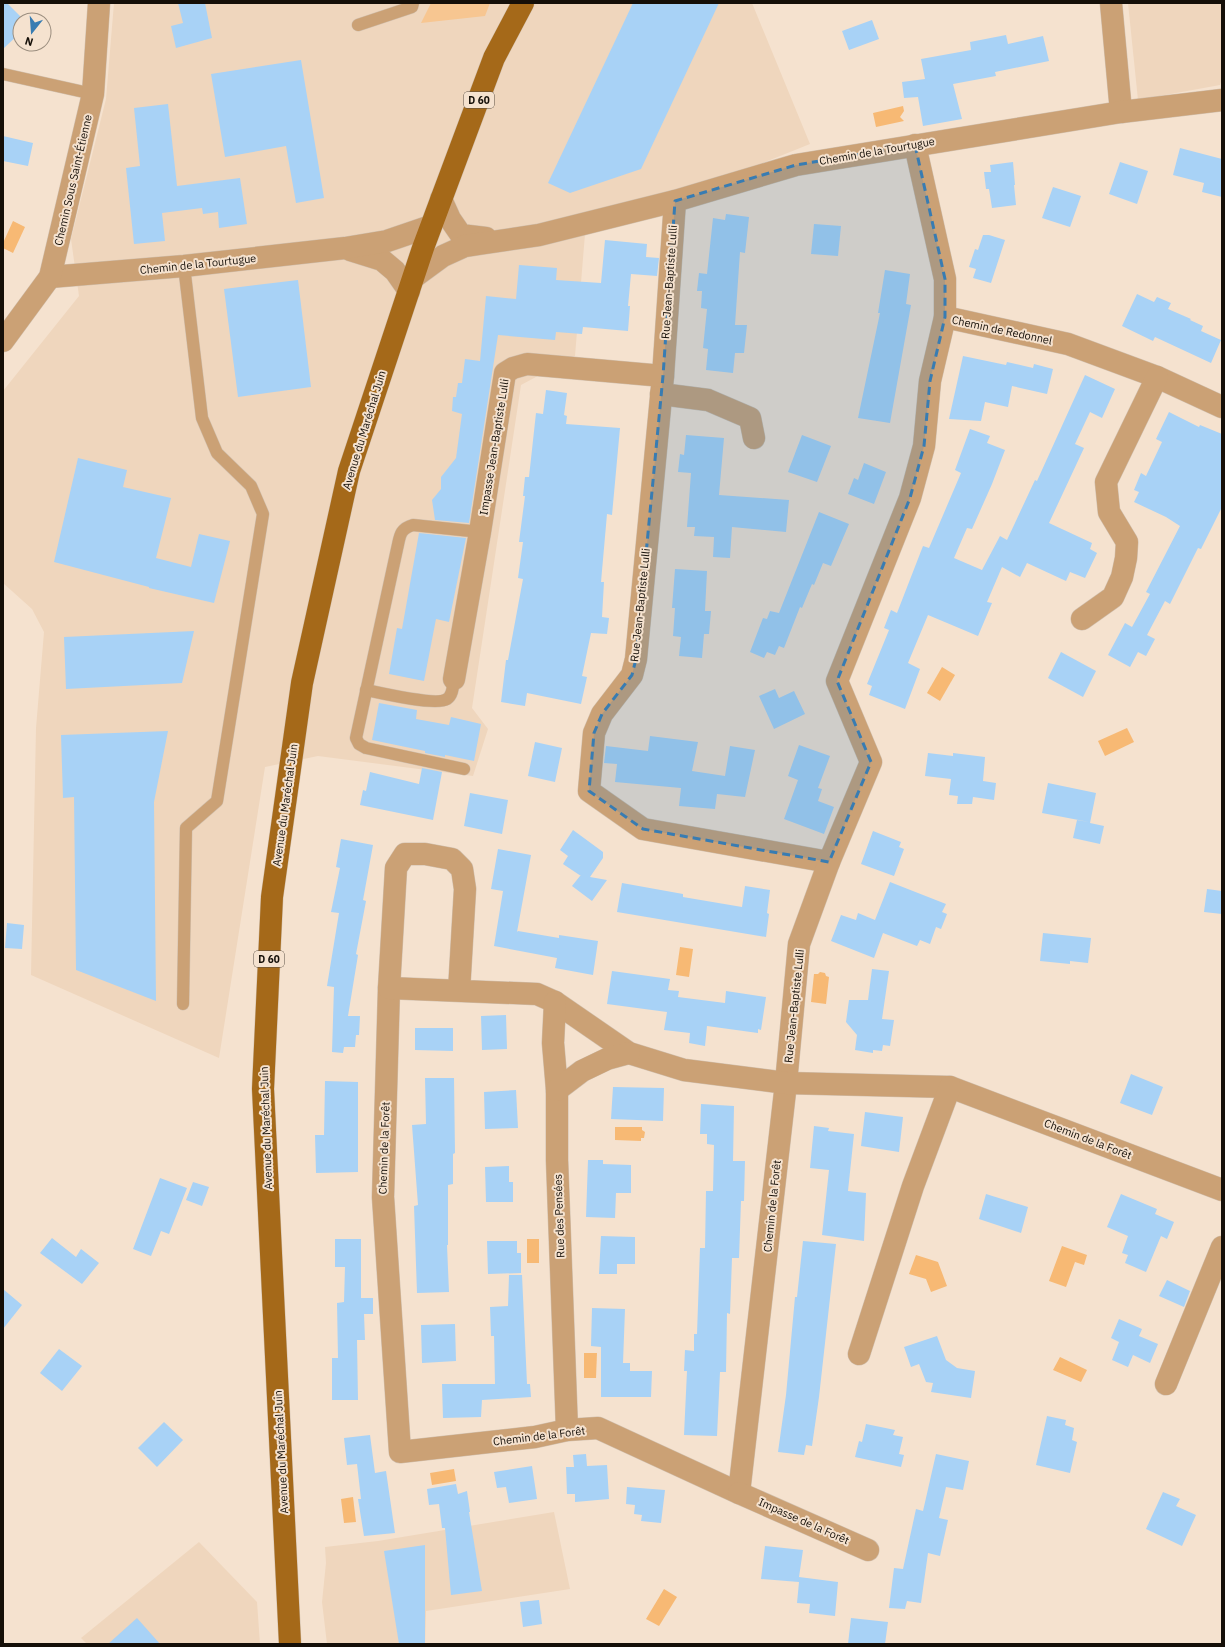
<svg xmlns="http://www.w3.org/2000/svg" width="1225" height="1647" viewBox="0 0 1225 1647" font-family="'IBM Plex Sans',sans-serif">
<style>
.built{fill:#efd6bd}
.green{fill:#f7c691}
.water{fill:#f7b974}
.building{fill:#a8d2f6}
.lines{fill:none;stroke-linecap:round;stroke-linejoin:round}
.lane-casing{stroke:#d1c0af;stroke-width:13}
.street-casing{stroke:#d1c0af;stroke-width:23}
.primary-casing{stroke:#d1c0af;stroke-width:23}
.lane{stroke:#cba175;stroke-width:12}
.street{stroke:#cba175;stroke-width:22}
.primary{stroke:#a56919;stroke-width:22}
.marked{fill:#387cb2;fill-opacity:0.2;stroke:#387cb2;stroke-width:3;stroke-dasharray:8 5;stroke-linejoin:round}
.labels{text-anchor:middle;stroke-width:4;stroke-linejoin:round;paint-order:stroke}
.shield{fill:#f5e2cf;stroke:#584e44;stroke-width:1}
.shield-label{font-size:10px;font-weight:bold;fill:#150f08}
.street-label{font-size:11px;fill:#150f08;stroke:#f5e2cf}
</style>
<rect width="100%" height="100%" fill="#f5e2cf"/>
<g class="built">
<path d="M114,3H752L810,144L585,234L575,356L521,385L472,708L488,729L473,776L318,756L265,767L219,1058L31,975L36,728L44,632L32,609L3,583V391L79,296L71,239L106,99Z"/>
<path d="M1128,3H1222V78L1220,85L1138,100Z"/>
<path d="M554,1512L570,1589L426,1611L425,1644H327L322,1602L326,1563L325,1547L378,1541Z"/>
<path d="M199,1542L257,1602L260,1644H87L81,1638Z"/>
</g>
<path class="green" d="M431,3H490L485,16L421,23Z"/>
<g class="water">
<path d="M903,106L904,111L900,117L904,121L876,127L873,113Z"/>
<path d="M13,221L25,227L13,253L3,248V243Z"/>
<path d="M942,667L955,675L940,701L927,693Z"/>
<path d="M1127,728L1134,742L1105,756L1098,741Z"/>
<path d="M680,947L693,949L689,977L676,975Z"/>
<path d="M820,972L825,973L826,976L829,977L826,1004L811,1002L814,974H818Z"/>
<path d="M615,1127H642V1130L645,1132L644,1138H641V1141L615,1140Z"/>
<rect x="527" y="1239" width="12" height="24"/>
<path d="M1062,1246L1087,1255L1084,1265L1075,1262L1066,1287L1049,1281Z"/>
<path d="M916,1255L938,1262L947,1286L931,1292L926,1279L909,1274Z"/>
<path d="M584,1353H597L596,1378H584Z"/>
<path d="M1060,1357L1087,1370L1081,1382L1053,1370Z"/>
<path d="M454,1469L456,1481L432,1485L430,1473Z"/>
<path d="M353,1497L356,1522L344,1523L341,1499Z"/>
<path d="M664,1589L677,1597L659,1626L646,1619Z"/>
</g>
<g class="building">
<path d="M3,3H7L20,16V33L3,49Z"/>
<path d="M178,3H205L212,38L176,48L171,26L183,23Z"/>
<path d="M633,3H719L641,169L570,193L548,183Z"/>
<path d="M872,20L879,39L849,50L842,31Z"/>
<path d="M1006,35L1008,44L1043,36L1049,61L995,72L996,76L953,84L962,119L923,126L918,97L904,98L902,82L925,79L921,59L971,50L970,42Z"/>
<path d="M301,60L324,198L296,203L286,146L225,157L211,74Z"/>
<path d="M168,104L177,186L240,178L247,224L219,228L218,212L203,214L202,208L162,213L165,241L134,244L126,168L140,166L134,108Z"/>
<path d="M3,136L33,143L28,166L3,161Z"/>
<path d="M1180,148L1222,159V197L1202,192L1204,183L1173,175Z"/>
<path d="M1013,162L1015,185H1014L1016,205L992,208L989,189H986L984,172H991L990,165Z"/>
<path d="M1120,162L1148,171L1137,204L1109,194Z"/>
<path d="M1053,187L1081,196L1070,227L1042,218Z"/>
<path d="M726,214L749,217L745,253L740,252L735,325H747L744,353H735L733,373L706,370L708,349L703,348L707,309L701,308L702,291H697L699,273L707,274L713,218L725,220Z"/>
<path d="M814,224L841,226L838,256L811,254Z"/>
<path d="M983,235H989L1005,240L991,283L973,278L976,269L969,267L975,249L978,250Z"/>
<path d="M605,240L647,244L646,257L659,258L657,276L631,274L628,306H630L628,331L583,327L582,334L556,332L555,340L498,335L469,523L435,520L432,500L441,489V477L456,458L462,414L452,411L453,397H456L458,383H462L465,359L480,361L486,296L516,299L519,265L557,268L556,280L601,283Z"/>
<path d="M885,270L910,274L906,304L911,305L890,423L858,418L880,313H878Z"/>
<path d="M298,280L311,387L238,397L224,289Z"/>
<path d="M1137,294L1154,302L1157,297L1171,303L1168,309L1191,319L1190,320L1203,326L1201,331L1221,340L1211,363L1155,337L1153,341L1122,326Z"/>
<path d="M963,356L1006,365L1007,362L1033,368L1034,364L1053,369L1047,394L1012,386L1008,407L985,402L981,421L949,419Z"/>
<path d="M1085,375L1115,389L1102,418L1090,412L1075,444L1084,448L1049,523L1092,543L1090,549L1097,553L1085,578L1070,572L1066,581L1027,563L1020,577L1002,567L987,602L992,603L978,636L928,615L908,663L920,669L905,709L869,695L872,686L867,684L889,630L884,628L891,610L897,613L923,546L929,548L961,473L955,470L970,429L990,436L987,443L1005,450L992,484L972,529L967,528L954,558L982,570L1000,536L1007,540L1035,480L1037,481Z"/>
<path d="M546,390L567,393L564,415L567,416L566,424L620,428L612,515L607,514L601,582H604L602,617L609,618L607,634L591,633L582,676L587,677L581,704L527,693L525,706L501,702L506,660H508L523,579L518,578L523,542H519L525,496H523L525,477H529L536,413L543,414Z"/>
<path d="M1169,412L1199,427L1200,425L1222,434V507L1201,549L1198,548L1170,604L1165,601L1147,635L1155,639L1146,656L1138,652L1130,667L1108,655L1125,623L1132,627L1150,594L1146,592L1180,526L1166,517L1134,502L1139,492L1134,490L1141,473L1146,476L1162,442L1156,439Z"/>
<path d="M686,435L724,438L719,495L789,500L786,532L732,527L730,558L713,557L714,537L694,536L695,527H687L691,473L678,472L680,454L684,455Z"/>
<path d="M802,435L831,446L817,482L788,472Z"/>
<path d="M78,458L127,470L123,487L171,498L156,558L191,567L199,534L230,541L214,603L149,588V587L54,562Z"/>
<path d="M864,463L886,472L874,504L848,494L854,478L858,480Z"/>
<path d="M819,512L849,524L831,566L823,563L814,585L812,584L802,608L800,607L784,648L779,646L775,655L767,652L764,658L750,652L763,618L767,619L770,611L779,613Z"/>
<path d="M419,533L466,538L449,622L436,619L424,681L389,674L397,628L402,629Z"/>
<path d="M675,569L707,571L705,611H711L709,634H704L702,658L679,656L681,637L673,636L675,608H672Z"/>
<path d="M194,631L182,683L66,689L64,637Z"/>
<path d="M1061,652L1096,671L1083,697L1048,678Z"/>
<path d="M775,689L779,698L794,691L805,714L774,729L759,696Z"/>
<path d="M379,703L417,710L416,719L449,725L451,717L481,724L474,761L445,755V757L425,753V751L372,740Z"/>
<path d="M168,731L154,802L156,1001L76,970L74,797L63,798L61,735Z"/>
<path d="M650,736L698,742L692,771L725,776L730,746L755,750L745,797L717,794L715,809L679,806L681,788L615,782L617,764L604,763L606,746L648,751Z"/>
<path d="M535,742L562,748L555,782L528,776Z"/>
<path d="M799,745L830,756L818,788L822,789L818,801L834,807L824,834L784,819L798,780L788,776Z"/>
<path d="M928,753L953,756V753L985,757L983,781L996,783L994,800L973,797L972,804H957L958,796L949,795L951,779L925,776Z"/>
<path d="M422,768L442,772L433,820L360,805L363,790L366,791L370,772L419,784Z"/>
<path d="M1048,783L1096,793L1090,823L1104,826L1100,844L1073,838L1077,820L1089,822L1042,813Z"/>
<path d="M470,793L508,800L502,834L464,826Z"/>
<path d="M573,830L603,852V858L590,877L607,880L592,901L572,886L580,876H581L563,864L568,856L560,850Z"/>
<path d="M873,831L901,842L899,847L904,849L894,876L861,864Z"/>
<path d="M341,839L373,845L363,900L366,901L356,954L358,955L348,1016H360L359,1035H356L355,1047H344L343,1053L332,1052L334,987L327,986L339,913L331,912L340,868L336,867Z"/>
<path d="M498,849L531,855L517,932L518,931L559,938V935L598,941L593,975L555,968L557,958L494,946L503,891L491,889Z"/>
<path d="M890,882L946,904L942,912L947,914L941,929L936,927L930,944L920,940L917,946L883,933L874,958L831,941L841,915L856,920L858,913L875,920Z"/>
<path d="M622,883L683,894V897L742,907L745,886L770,890L767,913L769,914L766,937L617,912Z"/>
<path d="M1207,889L1222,891V914L1204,912Z"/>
<path d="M7,923L24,925L22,949L5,948Z"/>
<path d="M1043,933L1091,938L1088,963L1070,961V964L1040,961Z"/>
<path d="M872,969L889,971L882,1019L894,1020L890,1046L883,1045L882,1051L873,1050V1053L855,1050L857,1035L846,1022L849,1000H868Z"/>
<path d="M612,971L670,979L668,990L679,991L678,997L725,1003L726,991L766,997L761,1030L758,1029V1033L707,1026L705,1046L689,1043L690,1033L664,1030L667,1012L607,1004Z"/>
<path d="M506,1015L507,1049L482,1050L481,1016Z"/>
<path d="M415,1028H453V1051L415,1050Z"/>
<path d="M1131,1074L1163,1087L1152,1115L1120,1103Z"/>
<path d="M425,1078H454L455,1153L453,1154V1184L448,1185V1245H447L449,1292L417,1293L414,1206L418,1205L412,1125L426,1124Z"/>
<path d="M325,1081L358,1082V1172L316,1173L315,1135H324Z"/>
<path d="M613,1087L664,1088L663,1121L611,1119Z"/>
<path d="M516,1090L518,1128L485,1129L484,1092Z"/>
<path d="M701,1104L734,1106L733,1161H745L744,1201H741L739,1258H732L730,1314L727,1313L726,1372H720L717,1436L684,1435L687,1371H684L685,1350L694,1351V1334H697L700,1248H705L706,1191H713L714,1145L707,1144V1134H700Z"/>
<path d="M865,1112L903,1117L899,1152L861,1146Z"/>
<path d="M814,1126L829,1128L828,1131L854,1134L848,1191L866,1193L864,1241L822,1235L829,1170L810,1168Z"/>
<path d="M588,1160H603V1164L631,1165V1193H616L615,1218L586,1217Z"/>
<path d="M509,1166V1182H513V1202H486L485,1167Z"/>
<path d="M160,1178L187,1188L169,1234L161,1231L151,1256L133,1249Z"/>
<path d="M193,1182L209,1187L202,1206L186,1200Z"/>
<path d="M986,1194L1028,1207L1021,1233L979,1219Z"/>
<path d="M1121,1194L1157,1209L1155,1214L1174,1222L1167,1239L1161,1236L1146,1272L1125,1263L1128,1255L1122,1253L1128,1236L1107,1227Z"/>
<path d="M601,1236L635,1237V1264H617V1274H599Z"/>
<path d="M52,1238L76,1257L81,1249L99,1263L82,1284L40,1253Z"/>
<path d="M335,1239H361V1298H373V1314H364L365,1340H357L358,1400H332V1358H338L337,1303L344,1302L345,1267H335Z"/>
<path d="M487,1241H517V1253H521V1273L488,1274Z"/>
<path d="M803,1241L836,1244L819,1397L812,1446L806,1445L804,1455L778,1452L786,1395L795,1297H797Z"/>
<path d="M509,1275H522L527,1384H530L531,1397L482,1400L481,1417L443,1418L442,1384H495L494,1336H491L490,1307L508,1306Z"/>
<path d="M1167,1280L1190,1291L1184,1307L1159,1296Z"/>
<path d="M3,1289L22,1305L3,1329Z"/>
<path d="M592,1308L625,1309L623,1363H630V1371H652L651,1397H601V1347L591,1346Z"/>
<path d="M1119,1319L1142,1329L1139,1336L1158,1344L1150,1363L1133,1355L1128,1367L1112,1360L1119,1342L1111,1338Z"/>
<path d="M455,1324L456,1361L422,1363L421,1325Z"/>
<path d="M937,1336L946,1360L957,1368L975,1371L971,1398L931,1392L933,1383L926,1382L919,1364L911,1367L904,1347Z"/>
<path d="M59,1349L82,1366L62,1391L40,1373Z"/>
<path d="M1047,1416L1066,1420L1065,1425L1074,1428L1072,1440L1077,1442L1070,1473L1036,1465Z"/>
<path d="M164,1422L183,1440L157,1467L138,1448Z"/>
<path d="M866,1424L895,1430L893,1435L903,1437L899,1454L904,1455L901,1467L855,1457L859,1441L862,1442Z"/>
<path d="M370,1435L375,1473L386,1471L395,1533L364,1536L358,1499H361L357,1464L347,1465L344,1438Z"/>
<path d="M586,1454L587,1466L607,1465L609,1499L575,1502V1494H567L566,1467H574L573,1455Z"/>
<path d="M936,1454L969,1461L963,1490L946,1487L939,1518L948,1520L940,1556L928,1553L921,1603L907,1601L905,1609L889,1608L894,1568L903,1569L916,1509L923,1511Z"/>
<path d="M532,1466L537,1499L509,1503L506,1487L497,1488L494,1472Z"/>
<path d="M456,1484L458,1494L467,1491L470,1512H469L482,1591L451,1595L445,1528H442L439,1504L429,1505L427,1489Z"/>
<path d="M627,1487L665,1490L661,1523L641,1521L642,1515L634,1514L635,1505L626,1504Z"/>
<path d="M1163,1492L1180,1499L1176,1506L1196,1515L1182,1546L1146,1529Z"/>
<path d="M425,1545V1644H399L384,1551Z"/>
<path d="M765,1546L803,1550L799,1577L838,1582L835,1616L809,1613L810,1604L797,1603L799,1582L761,1579Z"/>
<path d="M539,1600L542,1624L523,1627L520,1602Z"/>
<path d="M137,1618L160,1644H108Z"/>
<path d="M851,1618L888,1622L885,1644H848Z"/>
</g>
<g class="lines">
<defs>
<g id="lane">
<path d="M358,25L412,7L413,3"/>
<path d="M3,74L93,94"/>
<path d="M366,690C380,693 437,706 447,699C453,695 453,686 454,679"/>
<path d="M464,769L366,748L359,744L356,738L397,549C400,537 399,529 413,525L480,532"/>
<path d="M183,1004L186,828L217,801L263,514L251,486L217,453L202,418L184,266"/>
</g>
<g id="street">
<path d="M1111,3L1121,112"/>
<path d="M915,145L945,279V317L1068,344L1157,377L1222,407"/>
<path d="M441,199L450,219L461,235L486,238"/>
<path d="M675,201L663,376L636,659L632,675L602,714L594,733L589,791L643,829L829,862"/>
<path d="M350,250L382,260L395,271L409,291"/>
<path d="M50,277L184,266L345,248L387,241L431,226"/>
<path d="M413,278L443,256L465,246L539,235L675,201L796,165L1121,112L1222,100"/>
<path d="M3,341L50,277L93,94L99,3"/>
<path d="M661,394L708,400L750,418L754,438"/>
<path d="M1082,619L1113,597L1122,577L1126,558L1127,542L1109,512L1106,482L1157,377"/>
<path d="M454,679L480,532L505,373L513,368L527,364L663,376"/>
<path d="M389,988L383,1197L400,1452L535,1437L567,1430L598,1428L739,1493L786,1083L799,944L829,862L871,762L837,681L910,498L924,446L930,381L945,317"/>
<path d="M459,991L465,889L462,869L452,859L425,854H405L396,868L389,988L537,994L555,1002L629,1053L684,1070L786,1083L950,1087L1222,1190"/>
<path d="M555,1002L553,1043L557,1090V1160L567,1430"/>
<path d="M557,1090L582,1071L607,1059L629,1053"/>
<path d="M859,1354L913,1186L950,1087"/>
<path d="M1166,1384L1222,1247"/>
<path d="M739,1493L868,1550"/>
</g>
<path id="primary" d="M290,1644L263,1089L272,897L302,683L349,471L423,248L494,58L523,3"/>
</defs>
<use href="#lane" class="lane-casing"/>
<use href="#street" class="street-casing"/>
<use href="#primary" class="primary-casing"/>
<use href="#lane" class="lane"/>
<use href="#street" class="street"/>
<use href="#primary" class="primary"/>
</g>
<path class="marked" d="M915,145L945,279V317L930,381L924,446L910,498L837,681L871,762L829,862L643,829L589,791L594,733L602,714L632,675L636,659L663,376L675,201L796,165Z"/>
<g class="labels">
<g class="shield">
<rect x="464" y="92" width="30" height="16" rx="3"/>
<rect x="254" y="951" width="30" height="16" rx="3"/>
</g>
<g class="shield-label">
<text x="479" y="104">D 60</text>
<text x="269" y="963">D 60</text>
</g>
<g class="street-label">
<text transform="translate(877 151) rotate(-10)" y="4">Chemin de la Tourtugue</text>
<text transform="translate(73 180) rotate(-77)" y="4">Chemin Sous Saint-Étienne</text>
<text transform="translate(198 264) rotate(-6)" y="4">Chemin de la Tourtugue</text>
<text transform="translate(669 282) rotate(-86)" y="4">Rue Jean-Baptiste Lulli</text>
<text transform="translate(1002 330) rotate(12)" y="4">Chemin de Redonnel</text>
<text transform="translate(364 430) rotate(-73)" y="4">Avenue du Maréchal Juin</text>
<text transform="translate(494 447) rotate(-81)" y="4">Impasse Jean-Baptiste Lulli</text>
<text transform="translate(640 605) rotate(-84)" y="4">Rue Jean-Baptiste Lulli</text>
<text transform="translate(285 805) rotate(-82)" y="4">Avenue du Maréchal Juin</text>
<text transform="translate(794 1006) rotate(-84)" y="4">Rue Jean-Baptiste Lulli</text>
<text transform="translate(266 1128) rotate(-92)" y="4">Avenue du Maréchal Juin</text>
<text transform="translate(1088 1139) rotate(21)" y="4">Chemin de la Forêt</text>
<text transform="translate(384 1148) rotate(-88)" y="4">Chemin de la Forêt</text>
<text transform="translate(772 1206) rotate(-84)" y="4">Chemin de la Forêt</text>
<text transform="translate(559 1216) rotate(-92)" y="4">Rue des Pensées</text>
<text transform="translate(539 1436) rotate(-7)" y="4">Chemin de la Forêt</text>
<text transform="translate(281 1452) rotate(-93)" y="4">Avenue du Maréchal Juin</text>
<text transform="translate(804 1521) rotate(24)" y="4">Impasse de la Forêt</text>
</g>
</g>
<rect width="1225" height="1647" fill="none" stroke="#150f08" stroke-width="8"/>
<g transform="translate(32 32) rotate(197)"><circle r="19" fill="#f5e2cf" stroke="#9b8e7f"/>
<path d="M0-3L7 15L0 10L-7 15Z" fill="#387cb2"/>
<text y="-6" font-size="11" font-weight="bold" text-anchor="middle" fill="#150f08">N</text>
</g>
</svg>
